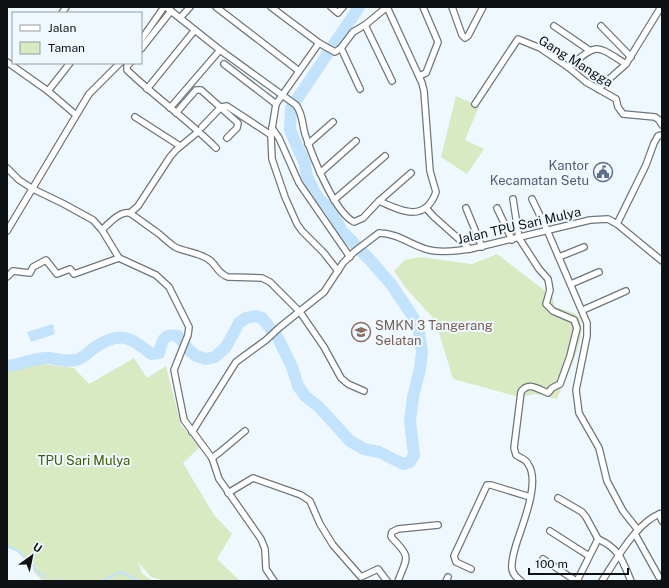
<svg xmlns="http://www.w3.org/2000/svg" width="669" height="588" viewBox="0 0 669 588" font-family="'Public Sans',sans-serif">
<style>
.green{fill:#d9e9c2}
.water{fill:#c2e3fb}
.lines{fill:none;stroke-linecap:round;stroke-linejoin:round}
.stream{stroke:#c2e3fb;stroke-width:2}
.river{stroke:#c2e3fb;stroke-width:12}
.minor-casing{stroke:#6f767b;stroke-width:8}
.minor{stroke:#fff;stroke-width:5.5}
.labels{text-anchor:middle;stroke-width:4;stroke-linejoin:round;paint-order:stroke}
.street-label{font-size:13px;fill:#0f1214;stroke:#f0f8ff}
.service-label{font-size:13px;fill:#4e5e75;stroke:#f0f8ff;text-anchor:end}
.education-label{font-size:13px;fill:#785e54;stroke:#f0f8ff;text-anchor:start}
.park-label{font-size:13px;fill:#435b00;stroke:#f0f8ff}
</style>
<rect width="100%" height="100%" fill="#f0f8ff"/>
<g class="green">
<path d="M456,96L479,106L465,140L484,149L467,174L441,157Z"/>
<path d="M497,254L552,296L555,307C561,309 573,311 578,316C591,329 564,383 557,399L536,394L519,397L453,379L435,320L405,287L394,271L405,260L419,257L472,264Z"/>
<path d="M134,358L147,378L166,366L181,425L200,447L183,463L214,515L232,534L217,559L240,581H165L151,577L138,562L142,573L152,581H43L34,572L31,563L18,551L7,546V367L36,363L74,368L89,384Z"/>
</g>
<path class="water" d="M53,324L55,334L31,342L27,332Z"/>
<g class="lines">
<g class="stream">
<path d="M7,546L18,551L25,558L33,564L36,571L46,577"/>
<path d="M62,579L63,581"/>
<path d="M102,581L121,572L139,581"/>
</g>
<path class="river" d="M7,366C21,365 34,357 49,358C59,359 69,363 79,359C85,356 89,352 94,348C119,331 130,336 151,354L159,353C162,341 163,333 178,336L189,350L196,356L206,359L215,357L226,347L239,323L246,318L255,316L262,318L278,338L292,367L298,386L305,396L319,407L350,441L364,449L379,452L403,464L410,462L414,455L410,421L413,397L420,369L422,351L419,332L413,317L391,284L370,260L342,231L330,209L320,200L314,191L307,177L305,164L290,130L291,108L359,7"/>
<defs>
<g id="minor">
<path d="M166,7L220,50L296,105C303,114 302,124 305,134C312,155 334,212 354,222L363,218L379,201L411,173"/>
<path d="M216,7L299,71"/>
<path d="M271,7L319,43L335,52L341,48L353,32L365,25L387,7"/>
<path d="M331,7L338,13L343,7"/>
<path d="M452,7L462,35L465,38L468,36L483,7"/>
<path d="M62,13L66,7"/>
<path d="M180,18L190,7"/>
<path d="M365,25L392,81"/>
<path d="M554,26L589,50"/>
<path d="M601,26L631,57"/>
<path d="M141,40L164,7"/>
<path d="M319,43L276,104L271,135L272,159L285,197L297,224L302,231L324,253L338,271"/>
<path d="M341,48L360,89"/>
<path d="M141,49L171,11"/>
<path d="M7,62L48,91L76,115"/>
<path d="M130,63L127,66V70C155,97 188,120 216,148"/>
<path d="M224,64L276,104"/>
<path d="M568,67C599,43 594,44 626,64"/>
<path d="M419,76L426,73L438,42L423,7"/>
<path d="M147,89L194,31"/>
<path d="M598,89L626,64L661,7"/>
<path d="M48,91L70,63"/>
<path d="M475,104L518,39L540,48L568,67L586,82L616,99L618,107L623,114L655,117L659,120L662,125"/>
<path d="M170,108L220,50"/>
<path d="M176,113L196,90H201L238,123L237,128L227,138"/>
<path d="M135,117L180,146"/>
<path d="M202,127L221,107L227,106L271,135"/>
<path d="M272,128L279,138L299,183L350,257"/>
<path d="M308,144L333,122"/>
<path d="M7,168L19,180L33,189L64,204L93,220L102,230L119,258L156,275L169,287L189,327L188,335L174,370L184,420L212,458L219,479L224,486L261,539L265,549L266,569L274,581"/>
<path d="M320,173L356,141"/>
<path d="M513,199L519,238L539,269L548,279L550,290L546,304L553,311L574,320L577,328L570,356L560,384L552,388L548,393C538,389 528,381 521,392L514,448L516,455C520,458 526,459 528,464C541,482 522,525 516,545C514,552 511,561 512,569C513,575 517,578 521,581"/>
<path d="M532,199L547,230L587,323V336L576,390L579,413L599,448L607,481L623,511L638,530"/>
<path d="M334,200L385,156"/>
<path d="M379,201C401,211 425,223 436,192L430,171L424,91L422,83L387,7"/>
<path d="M426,208L433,216L470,249"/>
<path d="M466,208L482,247"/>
<path d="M497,208L512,240"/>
<path d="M130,213L138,206L170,157L176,150L199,131"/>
<path d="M617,224L646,165L654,143L658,136L662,135"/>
<path d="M102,230C109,223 120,211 130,213C140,220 149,227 158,233C164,238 169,243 175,247C185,252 197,252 208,259C217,264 216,273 228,277L262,278L270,282L300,312L324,347L341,378L348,384L364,391"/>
<path d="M7,231L89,94L120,63"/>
<path d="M559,257L584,247"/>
<path d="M7,277L13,271L30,273L33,267L46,260L57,274L70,269L74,274L119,258"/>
<path d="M571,284L599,272"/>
<path d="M583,310L626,291"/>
<path d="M192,432L236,362L266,340L280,327L324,292L343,263L354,252L379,233C398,233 412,246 429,250C442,253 457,251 470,249L590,220L608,219L617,224L662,261"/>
<path d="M212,458L220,452L245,431"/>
<path d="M228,493L253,478L301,495L310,501L320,524L333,545L361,577L378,569L387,581"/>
<path d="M558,498L582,512L586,517L598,539L577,581"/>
<path d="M659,514L662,521"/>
<path d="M550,531L589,556"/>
<path d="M635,534L659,577"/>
<path d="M598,539C620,549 622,560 631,581"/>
<path d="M543,559L576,581"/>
<path d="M471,569L456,562L454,556L487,485H491L530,497"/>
<path d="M398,581C407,557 412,558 392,538L391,536L392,532L398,529L438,525"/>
<path d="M446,581L448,577"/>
<path d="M602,581C616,560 637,521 662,513"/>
</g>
</defs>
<use href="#minor" class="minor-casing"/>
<use href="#minor" class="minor"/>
</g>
<defs>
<symbol id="civic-ring" viewBox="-11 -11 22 22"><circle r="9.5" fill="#f0f8ff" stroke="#5c6f8a" stroke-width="1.5"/><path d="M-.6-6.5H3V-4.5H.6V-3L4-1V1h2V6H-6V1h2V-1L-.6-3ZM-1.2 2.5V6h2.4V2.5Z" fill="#5c6f8a"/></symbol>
<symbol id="school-ring" viewBox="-11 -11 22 22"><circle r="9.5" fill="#f0f8ff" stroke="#8d6e63" stroke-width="1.5"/><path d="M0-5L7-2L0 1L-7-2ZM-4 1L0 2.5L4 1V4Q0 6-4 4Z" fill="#8d6e63"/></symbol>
</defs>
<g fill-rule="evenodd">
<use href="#civic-ring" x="592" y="161" width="22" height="22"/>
<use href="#school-ring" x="350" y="321" width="22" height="22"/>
</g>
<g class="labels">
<g class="street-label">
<text transform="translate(576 61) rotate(32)" y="5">Gang Mangga</text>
<text transform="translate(519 225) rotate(-13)" y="5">Jalan TPU Sari Mulya</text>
</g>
<g class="service-label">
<text x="589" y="170">Kantor<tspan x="589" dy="15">Kecamatan Setu</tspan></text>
</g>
<g class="education-label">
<text x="375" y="330">SMKN 3 Tangerang<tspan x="375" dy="15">Selatan</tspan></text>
</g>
<g class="park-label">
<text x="84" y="465">TPU Sari Mulya</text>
</g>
</g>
<rect width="669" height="588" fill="none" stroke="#0f1214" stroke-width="16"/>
<rect x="12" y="12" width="130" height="52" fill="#f0f8ff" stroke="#969ca1"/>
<rect x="20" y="25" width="20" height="6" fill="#ffffff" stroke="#969ca1"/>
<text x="48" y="32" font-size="12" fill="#0f1214">Jalan</text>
<rect x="20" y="42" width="20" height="12" fill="#d9e9c2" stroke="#969ca1"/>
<text x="48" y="52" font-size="12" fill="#0f1214">Taman</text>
<g transform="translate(32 556) rotate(33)" stroke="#f0f8ff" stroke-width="3" paint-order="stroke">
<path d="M0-3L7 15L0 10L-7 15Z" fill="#0f1214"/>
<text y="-6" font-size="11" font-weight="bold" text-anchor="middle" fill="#0f1214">U</text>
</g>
<path d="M529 568v6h99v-6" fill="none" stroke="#0f1214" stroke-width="2"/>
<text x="535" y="568" font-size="12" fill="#0f1214" stroke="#f0f8ff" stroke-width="3" paint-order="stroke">100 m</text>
</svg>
